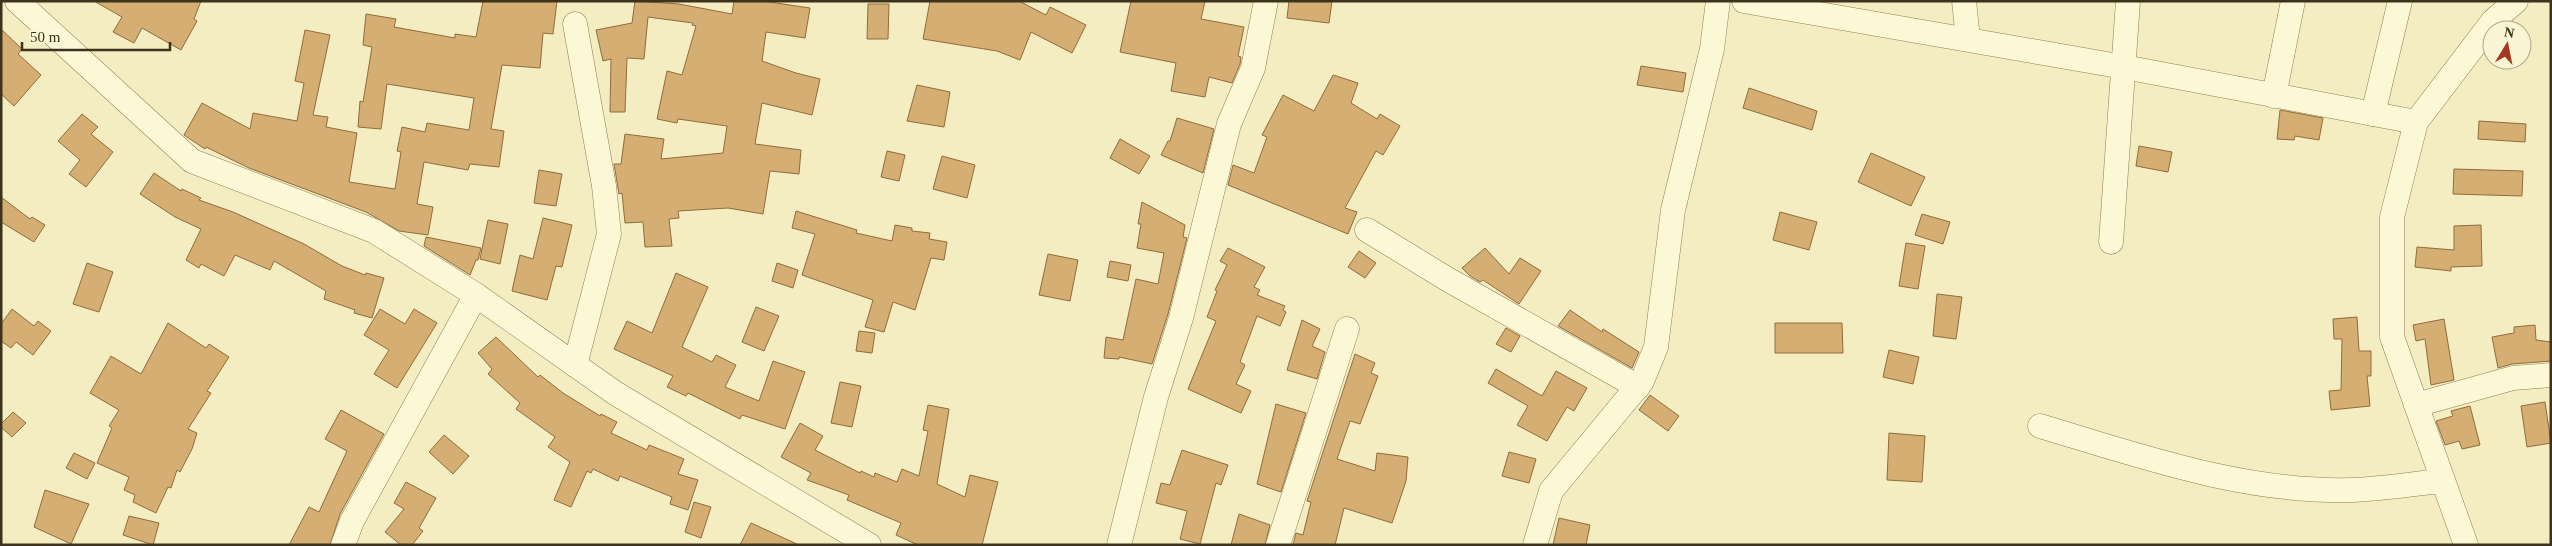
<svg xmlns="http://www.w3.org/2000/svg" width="2552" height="546" viewBox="0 0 2552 546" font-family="Georgia,serif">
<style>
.building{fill:#d5ae73;stroke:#906c3a}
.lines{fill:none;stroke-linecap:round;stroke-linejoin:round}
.street-casing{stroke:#8e7f56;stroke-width:25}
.street{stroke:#fcf8d6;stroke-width:24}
</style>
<rect width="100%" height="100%" fill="#f3edc1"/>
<g class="building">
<path d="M94,1H201L194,19L197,21L181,50L142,28L134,43L113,32L122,17Z"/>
<path d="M483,1H557L553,34L543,33L540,68L502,65L491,129L504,131L499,167L470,164L468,170L424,162L417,204L433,207L428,235L399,231L366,212L249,168L206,147L205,149L184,135L202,103L250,129L253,113L297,121L304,83L295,81L305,30L330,35L313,115L328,117L326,127L357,133L349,182L395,189L401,152L397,151L402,127L425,132L427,123L469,130L474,98L387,84L381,129L358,127L360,101L363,102L372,47L363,45L366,14L396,19L394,27L455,38V34L476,37Z"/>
<path d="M635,1L679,4L732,14L734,1H763L810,8L805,38L766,32L762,61L796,73L820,79L812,115L762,103L755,144L801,150L799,174L770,171L763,214L728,208L678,211L679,218L669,219L672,246L645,247L643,222L625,223L622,193L619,194L614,164H621L625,134L664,139L661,159L723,153L727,126L678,119L677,123L657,119L667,71L682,75L696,26L692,25L693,23L648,17L644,59L627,58L625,112H610L611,59L603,61L596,30L632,23Z"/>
<path d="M930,1H1019L1046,15L1050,7L1086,25L1072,53L1031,32L1020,60L997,51L923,39Z"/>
<path d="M1131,1H1205L1201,19L1244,27L1238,56L1241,57L1240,64L1232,83L1209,77L1205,97L1171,91L1176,63L1120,52Z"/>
<path d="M1289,1H1332L1329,23L1287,18Z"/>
<path d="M868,4H889L888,39H867Z"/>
<path d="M1,29L22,49L18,54L41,75L14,106L1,94Z"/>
<path d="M1641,66L1686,73L1683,92L1637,85Z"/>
<path d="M1333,75L1358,83L1351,103L1377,119L1380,114L1400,126L1383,155L1376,151L1345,208L1357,212L1348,234L1228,185L1233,165L1254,173L1267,137L1262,135L1283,95L1314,111Z"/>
<path d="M917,85L950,92L944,127L907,121Z"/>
<path d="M1749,88L1817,111L1812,130L1743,108Z"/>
<path d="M2280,110L2323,118L2319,140L2295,136L2294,140L2277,139Z"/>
<path d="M82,114L98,127L91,134L113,152L86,187L69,174L80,160L58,141Z"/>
<path d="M1177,118L1214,129L1203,173L1161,155L1168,141H1170Z"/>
<path d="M2479,121L2526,124L2525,142L2478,139Z"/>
<path d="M1120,139L1150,156L1139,174L1110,158Z"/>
<path d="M2139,146L2172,152L2168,172L2136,166Z"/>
<path d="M887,151L905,155L899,181L881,177Z"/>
<path d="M1871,153L1925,177L1911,206L1858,182Z"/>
<path d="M942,156L975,165L967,198L933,189Z"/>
<path d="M2454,169L2523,171L2522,196L2453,194Z"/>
<path d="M539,170L562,174L556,206L534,203Z"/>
<path d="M154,173L181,191L182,189L201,198L199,200L233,212L304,244L342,266L365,275L366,273L384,278L372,318L354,313L355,310L324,299L326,291L274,261L270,270L235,255L224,276L201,264L199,268L186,260L201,229L175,217L140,194Z"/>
<path d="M1,197L30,219L32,217L45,225L34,242L1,222Z"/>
<path d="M1142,202L1185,225L1183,237L1187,238L1168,314L1152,364L1119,357V359L1104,358L1106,337L1123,340L1136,279L1158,284L1164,253L1137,248L1141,224H1138Z"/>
<path d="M796,211L857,230L856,233L892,241L895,225L912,228V231L930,233L929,239L947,242L944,260L931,258L915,310L893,302L884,332L865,327L873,300L802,275L815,234L792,228Z"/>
<path d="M1780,212L1817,222L1809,250L1773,240Z"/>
<path d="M1922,214L1950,222L1943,244L1915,235Z"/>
<path d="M543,218L572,225L562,267L556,266L547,300L512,291L520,255L533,259Z"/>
<path d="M488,220L508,224L500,264L480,259Z"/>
<path d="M2481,225L2482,266L2451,267V271L2415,267L2417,247L2454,250V226Z"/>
<path d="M426,237L481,248L478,260H476L470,275L424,246Z"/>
<path d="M1906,243L1925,246L1918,289L1899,286Z"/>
<path d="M1228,248L1265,267L1254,287L1260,290L1257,295L1285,306L1283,310L1286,312L1280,326L1257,316L1240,362L1245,365L1236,384L1251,391L1241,413L1188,389L1216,321L1207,317L1217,291L1215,290L1227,265L1220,261Z"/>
<path d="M1485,248L1509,274L1520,258L1541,271L1519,304L1483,280L1480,282L1470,276L1462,268Z"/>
<path d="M1359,251L1376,263L1365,278L1348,267Z"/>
<path d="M1048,254L1078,260L1070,301L1039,295Z"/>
<path d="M1110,261L1131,265L1128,281L1107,277Z"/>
<path d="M87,263L113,272L99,312L73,304Z"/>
<path d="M777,263L798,270L793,288L772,281Z"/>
<path d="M676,273L708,287L682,347L712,362L716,355L736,365L725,387L759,401L773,361L805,372L785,429L742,415L740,419L688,393L686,396L667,387L673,376L614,349L627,321L652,333Z"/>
<path d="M1937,294L1962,297L1956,339L1933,336Z"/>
<path d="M756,307L779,316L764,351L742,342Z"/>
<path d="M12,309L34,326L38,321L51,331L33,355L16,342L11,348L1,341V324Z"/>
<path d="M380,309L405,324L414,309L437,323L397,388L374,374L389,350L364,335Z"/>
<path d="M1570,310L1602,332L1603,329L1639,352L1632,368L1558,326Z"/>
<path d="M2357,317L2359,351H2371V376H2367L2370,406L2331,410L2329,391L2341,390L2342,339H2334L2333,319Z"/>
<path d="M2444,319L2454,380L2431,385L2425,339L2416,341L2413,325Z"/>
<path d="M1302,320L1320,329L1312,346L1325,352L1317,379L1287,370Z"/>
<path d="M168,323L206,348L209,344L229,357L207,391L211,393L188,429L197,433L192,449L180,472L177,470L171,488L168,487L156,513L133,502L135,495L124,490L129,477L97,463L112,428L109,426L119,410L90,393L111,356L141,374Z"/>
<path d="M1775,323H1842L1843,353H1775Z"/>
<path d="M2535,325L2536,340L2551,342V361L2512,364L2498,368L2492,337L2514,333V327Z"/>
<path d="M1506,328L1520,336L1511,352L1496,344Z"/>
<path d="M859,331L875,333L872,353L856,351Z"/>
<path d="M496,337L538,377L540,375L563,393L600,416L601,414L617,422L611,433L647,450L649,445L684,459L678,474L698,480L688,510L670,504L672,497L620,476L618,481L593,469L591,473L587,471L571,507L554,500L570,462L548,447L555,437L516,409L520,403L488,374L492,369L478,353Z"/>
<path d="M1889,350L1919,357L1913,384L1883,377Z"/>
<path d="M1355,354L1375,363L1371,373L1378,376L1360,424L1350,421L1337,459L1375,471L1377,453L1408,457L1406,481L1392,523L1344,508L1335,545H1293L1296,533L1303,535L1311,502L1307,501Z"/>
<path d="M1496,369L1542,396L1556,371L1587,388L1574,411L1567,407L1547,441L1517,425L1528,406L1488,383Z"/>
<path d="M840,382L861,386L852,427L831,423Z"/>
<path d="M1650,395L1679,416L1668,431L1639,410Z"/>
<path d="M2545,402L2551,443L2527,447L2521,406Z"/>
<path d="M1276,404L1306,413L1281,492L1257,484Z"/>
<path d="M928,405L949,409L937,484L965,497L970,475L998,482L982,545H918L896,535L901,523L847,500L849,495L807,480L811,473L781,457L800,423L823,436L815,450L860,473L861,471L874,477L875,473L897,482L902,469L919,476L928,431L923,430Z"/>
<path d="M2470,406L2480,445L2462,449L2459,441L2445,445L2436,421L2453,416L2451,411Z"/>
<path d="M341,410L384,434L340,514L330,545H289L309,507L319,512L347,451L325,439Z"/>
<path d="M13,412L26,423L12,437L1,427V424Z"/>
<path d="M1889,433L1925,436L1922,482L1887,480Z"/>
<path d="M444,435L469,456L453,474L429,452Z"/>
<path d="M1182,450L1228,465L1221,485L1216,483L1200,544L1180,539L1187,511L1156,503L1161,483L1170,485Z"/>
<path d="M1509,452L1536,459L1529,483L1502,476Z"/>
<path d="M74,453L95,463L87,479L66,468Z"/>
<path d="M406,482L436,498L419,528L423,531L412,545H401L385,532L404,509L394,503Z"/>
<path d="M45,490L89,504L71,544L34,527Z"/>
<path d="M694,502L711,507L701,538L685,532Z"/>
<path d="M1239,514L1270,525L1265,545H1231Z"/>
<path d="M129,516L159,523L153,545L123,535Z"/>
<path d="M1559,518L1590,525L1586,545H1553Z"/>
<path d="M751,523L799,545H740Z"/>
</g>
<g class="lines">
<defs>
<g id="street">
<path d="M17,1L192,161L374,231L476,295L615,393L869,545"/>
<path d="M1744,1L2124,67L2416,122"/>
<path d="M1964,1L1968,39"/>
<path d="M575,24L604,186L609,234L575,365"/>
<path d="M2274,96L2293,1"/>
<path d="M2373,114L2400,1"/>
<path d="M1367,230L1447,279L1638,387"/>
<path d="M2111,242L2128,1"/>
<path d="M2416,405L2513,378L2551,375"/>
<path d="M2040,426C2140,456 2245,493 2352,490C2382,489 2412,484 2442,481"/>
<path d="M343,545L352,521L476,295"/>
<path d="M1119,545L1156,397L1181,318L1229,124L1253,68L1266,1"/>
<path d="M1278,545L1347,329"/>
<path d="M1535,545L1551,491L1642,381L1656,347L1673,210L1712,49L1718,1"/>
<path d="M2466,545L2392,337V217L2416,122L2493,21L2516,1"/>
</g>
</defs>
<use href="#street" class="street-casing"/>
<use href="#street" class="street"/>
</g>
<rect width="2552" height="546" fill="none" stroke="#3d321c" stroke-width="5"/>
<g transform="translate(2507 45) rotate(10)"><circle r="24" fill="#f9f5d2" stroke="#aea789"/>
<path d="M0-4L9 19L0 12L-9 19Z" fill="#a43820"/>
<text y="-8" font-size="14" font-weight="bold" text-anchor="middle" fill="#3d321c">N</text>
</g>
<path d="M22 42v8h148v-8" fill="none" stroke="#3d321c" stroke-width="2.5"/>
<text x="30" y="42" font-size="15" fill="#3d321c" stroke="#f9f5d2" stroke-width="4" paint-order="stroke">50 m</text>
</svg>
